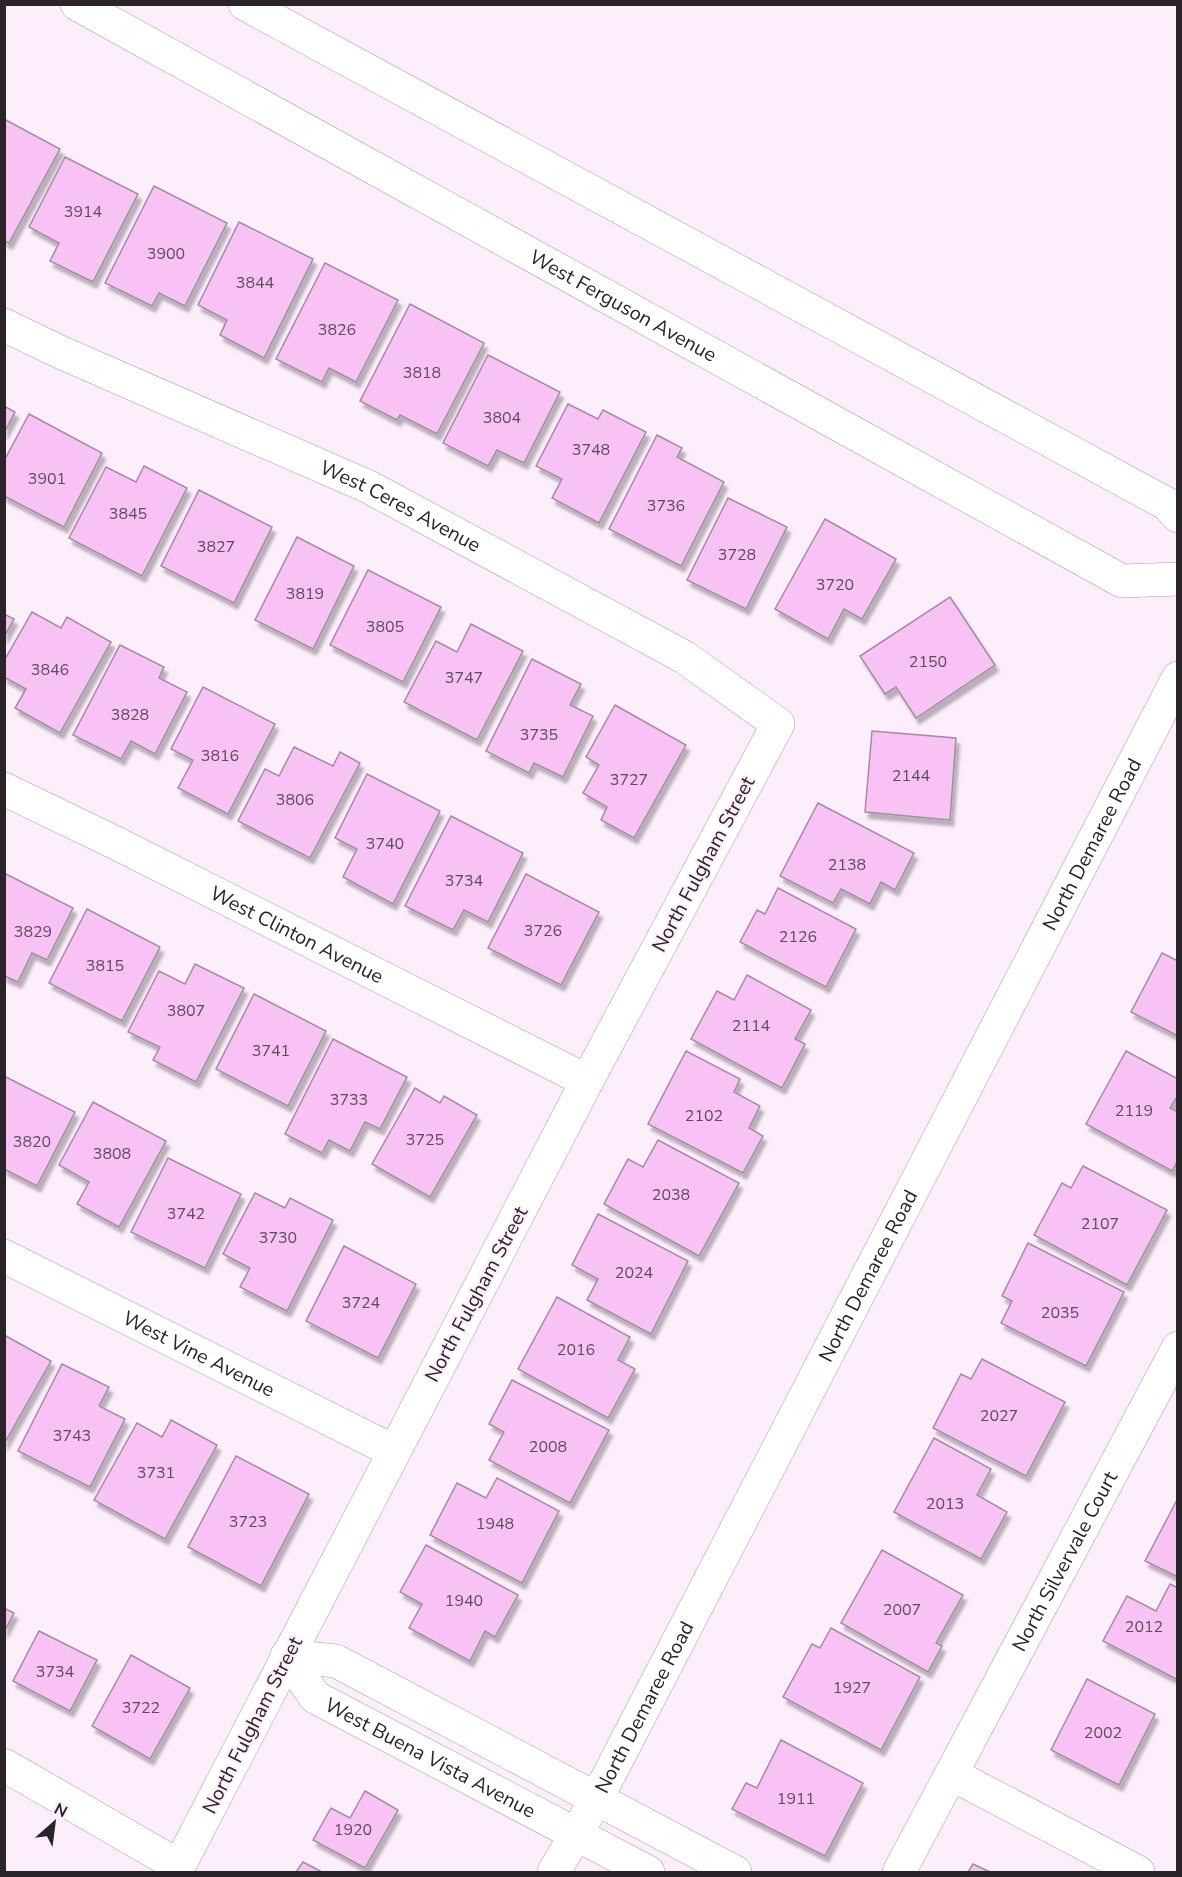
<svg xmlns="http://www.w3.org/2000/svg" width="1182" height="1877" viewBox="0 0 1182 1877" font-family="'Nunito Sans',sans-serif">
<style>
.building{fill:#f8c2f4;stroke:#a08e9e;stroke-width:1.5;filter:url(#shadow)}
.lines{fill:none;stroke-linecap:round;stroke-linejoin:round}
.minor-casing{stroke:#ad9cac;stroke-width:34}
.tertiary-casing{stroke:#ad9cac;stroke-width:34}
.secondary-casing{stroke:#ad9cac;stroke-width:34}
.minor{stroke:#fff;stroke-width:33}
.tertiary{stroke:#fff;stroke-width:33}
.secondary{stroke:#fff;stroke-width:33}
.labels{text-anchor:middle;stroke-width:4.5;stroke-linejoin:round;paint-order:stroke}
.number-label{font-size:16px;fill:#5e4b5c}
.street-label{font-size:20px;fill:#2a2329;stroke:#fdeefb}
</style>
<defs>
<filter id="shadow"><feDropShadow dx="3.5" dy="6" stdDeviation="1.5" flood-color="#0004"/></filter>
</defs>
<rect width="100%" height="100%" fill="#fdeefb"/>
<g class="building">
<path d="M4,119L60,149L9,243L4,241Z"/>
<path d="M65,157L138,194L93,282L50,261L59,243L29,227Z"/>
<path d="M154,186L227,223L185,306L159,293L152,306L105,283Z"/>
<path d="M239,222L313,259L264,358L220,335L227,320L198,305Z"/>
<path d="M325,263L398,300L356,382L329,368L322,382L276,359Z"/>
<path d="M410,304L484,343L437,434L400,415L397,420L360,401Z"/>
<path d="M488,355L560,392L524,463L497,450L488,466L443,443Z"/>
<path d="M568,404L598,419L603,410L646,432L599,523L552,498L562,479L536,466Z"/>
<path d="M4,406L15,412L4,433Z"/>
<path d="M29,414L102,453L64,527L4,496V461Z"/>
<path d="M657,435L682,448L677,457L724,482L681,566L609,529Z"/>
<path d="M144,466L187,488L142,576L69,538L106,467L136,482Z"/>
<path d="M199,490L272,527L234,603L161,566Z"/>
<path d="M728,498L787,527L746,609L687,580Z"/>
<path d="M825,519L896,559L862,619L844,609L828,639L775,609Z"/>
<path d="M297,537L354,566L313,649L255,620Z"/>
<path d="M368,570L441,607L403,682L330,645Z"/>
<path d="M950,597L995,665L916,718L896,687L885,694L860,656Z"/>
<path d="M32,612L61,628L67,617L111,642L60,733L15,708L26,689L4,677V661Z"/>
<path d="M4,614L14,619L4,637Z"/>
<path d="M471,624L523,651L477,740L404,702L436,641L457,652Z"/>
<path d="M120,645L164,667L159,678L187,692L155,754L131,741L121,759L73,735Z"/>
<path d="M532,659L581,684L570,705L593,716L563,777L534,763L529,773L486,751Z"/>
<path d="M203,687L275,724L228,814L178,788L193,760L171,749Z"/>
<path d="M615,705L686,745L634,838L601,820L607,807L583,793L599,765L586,757Z"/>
<path d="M872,731L956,738L950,820L865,812Z"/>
<path d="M294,747L333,766L340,752L360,763L310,858L238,821L265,769L279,776Z"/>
<path d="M367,774L440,811L393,904L343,877L357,849L335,838Z"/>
<path d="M818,803L914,853L895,890L881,882L870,904L841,889L833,903L780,876Z"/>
<path d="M451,816L523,853L488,922L464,910L453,930L405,906Z"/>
<path d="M4,873L73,908L47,960L32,953L18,982L4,976Z"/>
<path d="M526,874L599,912L561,985L488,948Z"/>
<path d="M778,888L856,929L826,987L740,942L757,910L765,914Z"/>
<path d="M87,909L160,947L122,1021L49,983Z"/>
<path d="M1162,953L1178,961V1036L1131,1012Z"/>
<path d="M195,964L244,988L196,1082L153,1060L160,1047L128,1032L159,971L185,984Z"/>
<path d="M747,975L811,1010L795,1039L805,1044L782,1088L691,1039L717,991L734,1000Z"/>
<path d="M254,994L326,1031L288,1106L216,1069Z"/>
<path d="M333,1039L407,1077L380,1129L365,1122L350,1151L329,1140L322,1153L285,1134Z"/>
<path d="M686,1051L740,1079L734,1092L760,1106L749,1128L763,1136L743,1173L648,1124Z"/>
<path d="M1126,1051L1178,1079V1095L1170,1108L1178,1112V1160L1172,1171L1086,1124Z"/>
<path d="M4,1076L75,1112L37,1186L4,1169Z"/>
<path d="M415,1088L440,1103L444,1096L477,1115L430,1197L372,1164Z"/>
<path d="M93,1102L166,1141L119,1227L77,1204L89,1182L59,1165Z"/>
<path d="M658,1140L739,1183L699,1256L604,1204L628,1159L643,1167Z"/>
<path d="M168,1158L241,1194L205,1268L131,1232Z"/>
<path d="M1083,1166L1167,1210L1127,1285L1034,1235L1062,1183L1071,1188Z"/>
<path d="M255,1193L285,1208L290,1198L333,1220L287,1311L240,1287L250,1268L223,1254Z"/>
<path d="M598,1214L688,1261L651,1334L587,1300L598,1279L572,1265Z"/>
<path d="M1028,1243L1124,1292L1086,1366L1001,1323L1012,1301L1002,1296Z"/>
<path d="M344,1246L416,1284L378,1358L306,1321Z"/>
<path d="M557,1297L630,1337L618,1360L635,1369L608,1418L518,1369Z"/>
<path d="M6,1336L51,1361L4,1444V1338Z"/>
<path d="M982,1359L1065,1402L1026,1476L933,1428L961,1374L971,1379Z"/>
<path d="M62,1364L109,1387L99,1406L125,1419L90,1487L18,1451Z"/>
<path d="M512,1380L609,1430L570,1503L489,1460L504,1432L489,1424Z"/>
<path d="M171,1420L217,1445L165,1539L94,1500L137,1423L162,1437Z"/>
<path d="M934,1438L991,1469L977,1495L1007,1512L981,1559L894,1512Z"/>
<path d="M236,1456L309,1494L261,1586L188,1547Z"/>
<path d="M497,1478L559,1511L522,1583L430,1535L457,1483L486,1498Z"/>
<path d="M1178,1498V1577L1145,1561Z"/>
<path d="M426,1545L518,1595L495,1637L485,1631L470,1661L409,1628L422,1604L400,1592Z"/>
<path d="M882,1550L963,1595L936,1643L942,1646L928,1672L841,1623Z"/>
<path d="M1170,1584L1178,1588V1680L1103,1641L1127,1596L1156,1611Z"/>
<path d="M4,1608L14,1613L4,1632Z"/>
<path d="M831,1628L920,1677L881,1750L783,1697L812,1644L820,1648Z"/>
<path d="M39,1631L97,1660L70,1711L13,1681Z"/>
<path d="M131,1655L190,1688L150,1759L92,1726Z"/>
<path d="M1087,1679L1155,1714L1119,1785L1051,1750Z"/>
<path d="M781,1740L863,1783L825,1856L732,1809L746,1783L757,1788Z"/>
<path d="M365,1791L398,1810L365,1868L313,1840L331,1808L350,1818Z"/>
<path d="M303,1862L322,1872H296Z"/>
<path d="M973,1864L990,1872H968Z"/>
</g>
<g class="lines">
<defs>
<g id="minor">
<path id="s1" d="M4,325L60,352L369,487L684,657L778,724L587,1081L179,1866L4,1765"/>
<path id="s2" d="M4,789L118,844L587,1081"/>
<path id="s3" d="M4,1256L393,1451"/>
<path d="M287,1656L336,1661L735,1872"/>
<path id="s4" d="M287,1656L315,1697L648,1872"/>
<path d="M953,1775L1138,1872"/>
<path id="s5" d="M899,1872L1178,1348"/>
</g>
<g id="tertiary">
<path id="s6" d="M77,4L1122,581L1178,579"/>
<path d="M245,4L1167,504L1178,516"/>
</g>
<g id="secondary">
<path id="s7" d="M554,1872L597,1798L1178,678"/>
</g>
</defs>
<use href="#minor" class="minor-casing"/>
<use href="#tertiary" class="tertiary-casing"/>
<use href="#secondary" class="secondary-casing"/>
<use href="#minor" class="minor"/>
<use href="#tertiary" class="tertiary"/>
<use href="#secondary" class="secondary"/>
</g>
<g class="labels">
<g class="number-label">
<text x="83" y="217">3914</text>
<text x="166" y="259">3900</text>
<text x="255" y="288">3844</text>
<text x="337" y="335">3826</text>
<text x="422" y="378">3818</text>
<text x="502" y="423">3804</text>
<text x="591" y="455">3748</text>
<text x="47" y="484">3901</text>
<text x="666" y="511">3736</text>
<text x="128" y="519">3845</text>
<text x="216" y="552">3827</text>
<text x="737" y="560">3728</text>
<text x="835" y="590">3720</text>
<text x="305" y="599">3819</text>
<text x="385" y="632">3805</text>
<text x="928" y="667">2150</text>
<text x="50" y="675">3846</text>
<text x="464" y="683">3747</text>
<text x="130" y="720">3828</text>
<text x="539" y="740">3735</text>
<text x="220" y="761">3816</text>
<text x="911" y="781">2144</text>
<text x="629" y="785">3727</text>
<text x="295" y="805">3806</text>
<text x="385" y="849">3740</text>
<text x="847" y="870">2138</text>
<text x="464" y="886">3734</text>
<text x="543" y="936">3726</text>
<text x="33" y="937">3829</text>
<text x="798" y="942">2126</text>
<text x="105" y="971">3815</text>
<text x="186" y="1016">3807</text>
<text x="751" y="1031">2114</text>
<text x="271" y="1056">3741</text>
<text x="349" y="1105">3733</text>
<text x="1134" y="1116">2119</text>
<text x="704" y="1121">2102</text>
<text x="425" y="1145">3725</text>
<text x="32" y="1147">3820</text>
<text x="112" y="1159">3808</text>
<text x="671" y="1200">2038</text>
<text x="186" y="1219">3742</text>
<text x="1100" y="1229">2107</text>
<text x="278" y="1243">3730</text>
<text x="634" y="1278">2024</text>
<text x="361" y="1308">3724</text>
<text x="1060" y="1318">2035</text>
<text x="576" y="1355">2016</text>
<text x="999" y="1421">2027</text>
<text x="72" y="1441">3743</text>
<text x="548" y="1452">2008</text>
<text x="156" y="1478">3731</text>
<text x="945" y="1509">2013</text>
<text x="248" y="1527">3723</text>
<text x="495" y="1529">1948</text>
<text x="464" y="1606">1940</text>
<text x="902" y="1615">2007</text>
<text x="1144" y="1632">2012</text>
<text x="55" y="1677">3734</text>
<text x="852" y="1693">1927</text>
<text x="141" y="1713">3722</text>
<text x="1103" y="1738">2002</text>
<text x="796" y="1804">1911</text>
<text x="353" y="1835">1920</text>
</g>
<g class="street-label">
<text dy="7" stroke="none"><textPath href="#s6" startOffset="624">West Ferguson Avenue</textPath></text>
<text dy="7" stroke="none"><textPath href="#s1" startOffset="436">West Ceres Avenue</textPath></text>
<text dy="7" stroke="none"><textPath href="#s7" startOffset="1160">North Demaree Road</textPath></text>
<text transform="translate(703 864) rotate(-62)" y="7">North Fulgham Street</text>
<text dy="7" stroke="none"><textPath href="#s2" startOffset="327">West Clinton Avenue</textPath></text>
<text dy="7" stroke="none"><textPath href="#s7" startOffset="674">North Demaree Road</textPath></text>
<text transform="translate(476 1294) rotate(-62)" y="7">North Fulgham Street</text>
<text dy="7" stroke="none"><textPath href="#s3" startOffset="218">West Vine Avenue</textPath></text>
<text dy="7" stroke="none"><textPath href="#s5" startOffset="352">North Silvervale Court</textPath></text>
<text dy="7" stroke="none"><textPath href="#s7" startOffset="188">North Demaree Road</textPath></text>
<text transform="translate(252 1725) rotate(-63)" y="7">North Fulgham Street</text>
<text dy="7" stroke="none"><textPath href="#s4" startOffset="180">West Buena Vista Avenue</textPath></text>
</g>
</g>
<rect width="1182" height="1877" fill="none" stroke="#2a2329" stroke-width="12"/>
<g transform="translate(54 1823) rotate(28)" stroke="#fdeefb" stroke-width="4.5" paint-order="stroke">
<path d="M0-4.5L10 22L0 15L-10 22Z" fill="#2a2329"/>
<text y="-9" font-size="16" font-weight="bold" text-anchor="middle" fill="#2a2329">N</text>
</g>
</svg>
